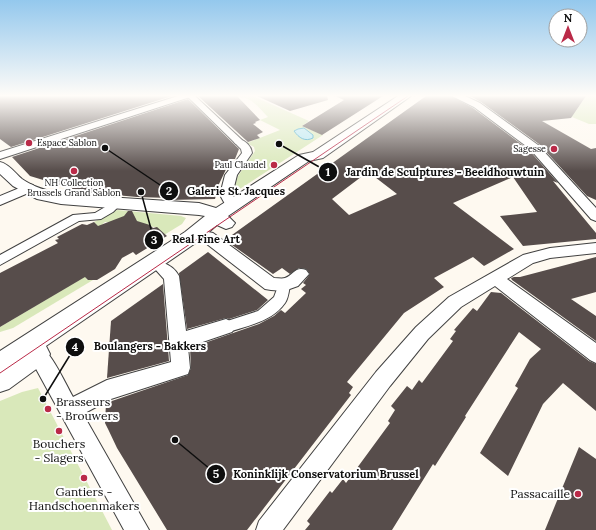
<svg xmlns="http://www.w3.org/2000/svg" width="596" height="530" viewBox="0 0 596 530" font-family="Lora,serif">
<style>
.green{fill:#d9e8ba}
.water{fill:#b6e7f4;stroke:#3fa8c9}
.building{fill:#574d4b;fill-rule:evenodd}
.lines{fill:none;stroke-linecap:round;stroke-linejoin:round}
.pedestrian-casing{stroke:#414141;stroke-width:2}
.minor-casing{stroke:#414141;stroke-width:2}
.tertiary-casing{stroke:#414141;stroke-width:2}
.pedestrian{fill:#fff;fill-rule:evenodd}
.minor{fill:#fff;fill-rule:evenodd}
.tertiary{fill:#fff;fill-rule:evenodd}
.tram{stroke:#ba2a48;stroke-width:1}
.poi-dot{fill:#ba2a48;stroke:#fff;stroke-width:1.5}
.labels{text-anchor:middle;stroke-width:4;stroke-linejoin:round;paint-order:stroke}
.far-poi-label{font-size:9px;fill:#0e0e0e;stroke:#fff;text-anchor:end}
.near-poi-label{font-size:12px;fill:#0e0e0e;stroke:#fff}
.leader{fill:none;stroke:#0e0e0e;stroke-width:1.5}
.callout-dot{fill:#0e0e0e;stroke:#fff;stroke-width:1.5}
.mark-label{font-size:12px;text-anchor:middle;font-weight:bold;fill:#fff}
.callout-label{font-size:11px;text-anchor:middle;font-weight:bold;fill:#0e0e0e;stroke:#fff;stroke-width:4;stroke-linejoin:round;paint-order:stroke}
</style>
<rect width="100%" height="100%" fill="#fef9f0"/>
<g class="green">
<path d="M236,96H253L309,121L302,126L323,135L235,192H233L238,176L255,151L254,147L247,143L280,130L260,120L268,117C260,109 250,95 238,98Z"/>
<path d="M586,96H596V124H589L572,117L556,118L576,111Z"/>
<path d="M117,210L181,216L186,218L182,224L164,235L155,227L110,222H105L99,227L94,222Z"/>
<path d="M89,274L86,278L87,280L91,278L93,280L13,328L0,332V327Z"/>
<path d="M38,388L112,530H0V401L22,392Z"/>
</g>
<path class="water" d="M304,128L313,135V138C305,142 299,138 294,131L298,129Z"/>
<g class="building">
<path d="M0,96H172L11,147L0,139Z"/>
<path d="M198,96H237L260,120L255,122L256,123L253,124L263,132L257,135L260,138L248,142Z"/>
<path d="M257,96H327L328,100L290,111Z"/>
<path d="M335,96H383L322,135L302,126L344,100Z"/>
<path d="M426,96H451L473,108L529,150L558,183L553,181L596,233V239L523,246L500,216L537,212L513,177L453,203L514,249L484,266L473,257L434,278L444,287L404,313L347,382L353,387L349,393L351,395L247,530H167L117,448L108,429L105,423L106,403L188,375L191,368L190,348L259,324L274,316L281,310L285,313L306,293L301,289L306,285L303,283L310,274L306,269L299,268L290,274L282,268L273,274L225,240ZM365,174L370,176L371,174L397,194L349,215L332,199Z"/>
<path d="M470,96H586L571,118L542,121L591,149L596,148V200L587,196L539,144L481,102Z"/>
<path d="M188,99L239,149L235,159H231L219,184L215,199L169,200L170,198L137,197L83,192L30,176L12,157Z"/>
<path d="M128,211H132L137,221L150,225L153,228L157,227L167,236L136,255L133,252L122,258L115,269L97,280H88L85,277L0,327V273L58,243L55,240L59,239L57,237L82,224L87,225L94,222L98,226L124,216Z"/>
<path d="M208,252L268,300L257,310L229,319L226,318L187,329L179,273Z"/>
<path d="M596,257V292L571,299L596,316V341L512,280L511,278L514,277H520Z"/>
<path d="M163,284L169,361L107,378L111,321Z"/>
<path d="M491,292L501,293L589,361L596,364V411L563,383L543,404L508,476L480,453L518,388L515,386L530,359L541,349L519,332L465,416L466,417L435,466L433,464L392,530H305L310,524L307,521L330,491L332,493L343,479L346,483L390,423L388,421L395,410L391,406L407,386L412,390L419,380L422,383L453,341L450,339L456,331L454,330L473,308L477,311Z"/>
<path d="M579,447L596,459V530H545Z"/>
</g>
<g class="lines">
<defs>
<g id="pedestrian">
<path d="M187,96H195L242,140L243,142L242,144H236Z"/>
<path d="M117,200L122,203L113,212L101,219L79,221L0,265V255L73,215L95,213Z"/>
<path d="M284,280L288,281L290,285C289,291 288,299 285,303C272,322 246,326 226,333L221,331L219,327L221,323L258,311L274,297L280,281Z"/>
</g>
<g id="minor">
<path d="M178,96H193L0,159V152Z"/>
<path d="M452,96H465L480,103L538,145L596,208V221L591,219L530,149L474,107Z"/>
<path d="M239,139C246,141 251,146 252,153L237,175L232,195L240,205L239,208L234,209L225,204L220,195L225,175L242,153L241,149L234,142Z"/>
<path d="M29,184L33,185L35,188L33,191L0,205V196Z"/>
<path d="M208,232L213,233L274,278C278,278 282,279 285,278C294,275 295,266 306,270L309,274L298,286L284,291L271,290L265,289L203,241L201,237L203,233Z"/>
<path d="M596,243V253L550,258L533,263L507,279L596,343V363L590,360L495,286L461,307L428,339L390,386L283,530H256L259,521L376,372L416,327L449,297L523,255L550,248Z"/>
<path d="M163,263C170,265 175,269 179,276L186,331L226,319L232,322L235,327L232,332L188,347L190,368L188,374L111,399L83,414L149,530H124L35,367L23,348L26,342L32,340C49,346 64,381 73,397L107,380L171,362L164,279L155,269L158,265Z"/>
</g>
<path id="tertiary" d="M398,96H411L323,158L309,161L228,216L235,223L232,227L226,229L217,225L197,242L46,346L50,354L46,362L9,389L0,392V351L185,232L205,216L199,215L61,204L37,199L13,186L0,174V162C9,164 15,173 22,179C33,187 48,191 61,194L199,203L216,208L299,155L313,152Z"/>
</defs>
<use href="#pedestrian" class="pedestrian-casing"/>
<use href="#minor" class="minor-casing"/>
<use href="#tertiary" class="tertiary-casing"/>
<use href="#pedestrian" class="pedestrian"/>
<use href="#minor" class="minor"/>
<use href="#tertiary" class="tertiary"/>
<path class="tram" d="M0,373L408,96"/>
</g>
<linearGradient id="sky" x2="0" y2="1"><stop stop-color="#94c8ed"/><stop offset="0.56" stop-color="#fffcf8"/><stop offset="1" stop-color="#fffcf8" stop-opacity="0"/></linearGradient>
<rect width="596" height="171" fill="url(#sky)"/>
<g class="poi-dot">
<circle cx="29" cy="143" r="4"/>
<circle cx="554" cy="149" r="4"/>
<circle cx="274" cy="165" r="4"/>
<circle cx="74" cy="171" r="4"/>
<circle cx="48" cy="409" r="4"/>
<circle cx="59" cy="431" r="4"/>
<circle cx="84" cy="478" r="4"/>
<circle cx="578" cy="494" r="4"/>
</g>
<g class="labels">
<g class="far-poi-label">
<text x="37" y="146" text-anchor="start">Espace Sablon</text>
<text x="546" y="152">Sagesse</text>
<text x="266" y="168">Paul Claudel</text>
<text x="74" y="186" text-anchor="middle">NH Collection<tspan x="74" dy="10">Brussels Grand Sablon</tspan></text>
</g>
<g class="near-poi-label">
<text x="56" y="406" text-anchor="start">Brasseurs<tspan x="56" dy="14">- Brouwers</tspan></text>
<text x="59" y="448">Bouchers<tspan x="59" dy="14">- Slagers</tspan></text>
<text x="84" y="496">Gantiers -<tspan x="84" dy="14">Handschoenmakers</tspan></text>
<text x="570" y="498" text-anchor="end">Passacaille</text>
</g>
</g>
<path class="leader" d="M279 144L328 172M105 148L169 191M141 192L154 240M43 399L75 347M175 440L216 474"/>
<g class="callout-dot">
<circle cx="279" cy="144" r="4"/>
<circle cx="105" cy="148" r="4"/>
<circle cx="141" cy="192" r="4"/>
<circle cx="43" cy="399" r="4"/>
<circle cx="175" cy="440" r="4"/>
<circle cx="328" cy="172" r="10"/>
<circle cx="169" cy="191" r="10"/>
<circle cx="154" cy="240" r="10"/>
<circle cx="75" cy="347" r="10"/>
<circle cx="216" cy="474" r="10"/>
</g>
<g class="mark-label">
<text x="328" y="176">1</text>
<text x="169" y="195">2</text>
<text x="154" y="244">3</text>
<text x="75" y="351">4</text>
<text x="216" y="478">5</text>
</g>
<g class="callout-label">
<text x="445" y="176">Jardin de Sculptures - Beeldhouwtuin</text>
<text x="236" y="195">Galerie St. Jacques</text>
<text x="206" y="243">Real Fine Art</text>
<text x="150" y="350">Boulangers - Bakkers</text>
<text x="326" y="478">Koninklijk Conservatorium Brussel</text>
</g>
<g transform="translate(568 28)"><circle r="19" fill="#ffffff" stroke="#9f9f9f"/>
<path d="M0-3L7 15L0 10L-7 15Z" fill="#ba2a48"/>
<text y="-6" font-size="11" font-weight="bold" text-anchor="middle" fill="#0e0e0e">N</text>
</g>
</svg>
